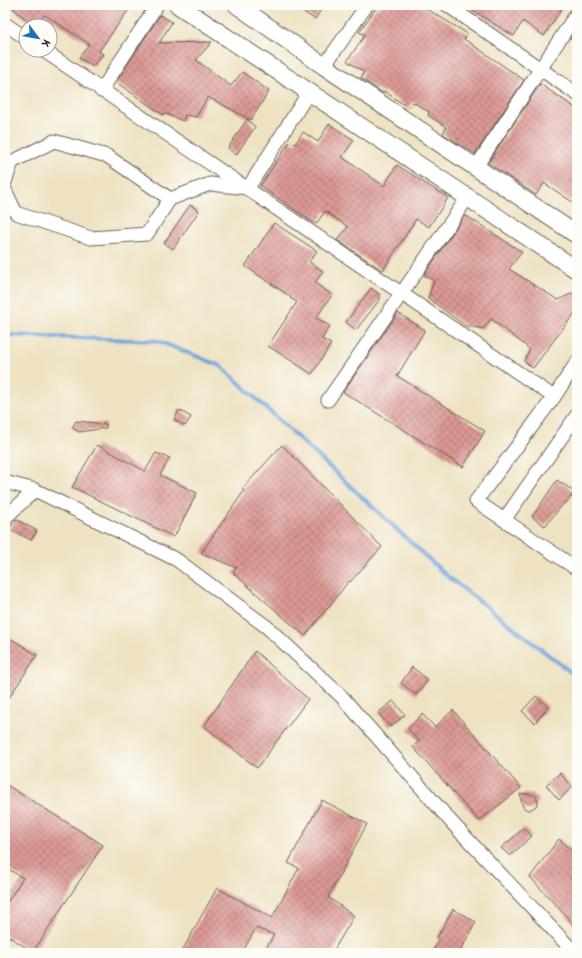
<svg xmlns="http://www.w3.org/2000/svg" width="582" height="958" viewBox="0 0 582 958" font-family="'Patrick Hand',sans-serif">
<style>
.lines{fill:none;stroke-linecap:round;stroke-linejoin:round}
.stream{stroke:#6ca3da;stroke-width:4}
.building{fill:url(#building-cross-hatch)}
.minor-casing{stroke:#666156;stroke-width:15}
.major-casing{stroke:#666156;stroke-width:19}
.minor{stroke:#fff;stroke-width:13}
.major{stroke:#fff;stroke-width:17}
</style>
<defs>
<pattern id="building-cross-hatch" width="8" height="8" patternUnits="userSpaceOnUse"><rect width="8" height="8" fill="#dc9995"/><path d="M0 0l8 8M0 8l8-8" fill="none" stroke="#b27c79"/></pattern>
</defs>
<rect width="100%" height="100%" fill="#fdfcf7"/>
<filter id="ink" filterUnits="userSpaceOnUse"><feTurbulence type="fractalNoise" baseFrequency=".025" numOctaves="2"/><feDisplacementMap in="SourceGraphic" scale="8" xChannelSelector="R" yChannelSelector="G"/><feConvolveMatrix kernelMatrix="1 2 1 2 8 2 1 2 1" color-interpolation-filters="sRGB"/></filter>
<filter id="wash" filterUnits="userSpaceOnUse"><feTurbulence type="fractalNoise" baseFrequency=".012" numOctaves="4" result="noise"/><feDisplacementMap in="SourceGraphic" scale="16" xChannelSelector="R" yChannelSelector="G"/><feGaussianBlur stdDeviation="0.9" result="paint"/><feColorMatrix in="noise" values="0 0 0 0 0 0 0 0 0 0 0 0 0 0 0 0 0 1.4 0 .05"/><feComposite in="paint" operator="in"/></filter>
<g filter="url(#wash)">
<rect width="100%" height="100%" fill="#eee2c2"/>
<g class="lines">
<path class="stream" d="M5,335L158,341L221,366L447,576L577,677"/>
</g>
<g id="blocks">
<g class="building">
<path d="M9,5H132L99,51L103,54L93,66L79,58L89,44L45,15L35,26H34Z"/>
<path d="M291,5H324L315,19Z"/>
<path d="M381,5H420L468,34L464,39L524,80L475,154L443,134L446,127L428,115L429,112L413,102L409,108L384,91L383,93L361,78L364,72L347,61L365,35L359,32L376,8L378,9Z"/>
<path d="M464,5H564L544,36L523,21L514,36Z"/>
<path d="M160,15L172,22L159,43L212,42L196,60L231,86L242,72L269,91L251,120L208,97L196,117L185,115L183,121L164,113L163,115L116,82Z"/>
<path d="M577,28V43L570,38Z"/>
<path d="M540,84L577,109V205L544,183L536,195L488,163Z"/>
<path d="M247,119L255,127L236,155L228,148Z"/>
<path d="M329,124L354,140L342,157L384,186L397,165L448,198L429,227L416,219L383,270H382L337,240L348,227L325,211L316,224L260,186L290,141L295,144L303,132L318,142Z"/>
<path d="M190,205L199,211L173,249L164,243Z"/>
<path d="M465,215L522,252L509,269L558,300L577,291V310L533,368L524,361L530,349L491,319L483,329L469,326L468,328L428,298L434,281L424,275Z"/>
<path d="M274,223L317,251L309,262L323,271L315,283L332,295L316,318L330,326L322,339L331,344L312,374L268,346L297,302L290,298L291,297L245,266Z"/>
<path d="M371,288L380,295V299L356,330L346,322Z"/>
<path d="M398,313L425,330L397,376L485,431L463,467L343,392Z"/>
<path d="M179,410L191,417L185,426L174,420Z"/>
<path d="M76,421L106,424V428L79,432L72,428Z"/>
<path d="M97,445L145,471L156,453L170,458L160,475L197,493L174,537L72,487Z"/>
<path d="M282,445L382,547L350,582L349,581L305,636L233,573L237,568L201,553L244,491L242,489Z"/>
<path d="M557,480L575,492L566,503L565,502L545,526L532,517Z"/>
<path d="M16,519L37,531L31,540L9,529Z"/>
<path d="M5,635L37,655L5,704V671L11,663L5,659Z"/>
<path d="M255,651L308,699L257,768L204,726Z"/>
<path d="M412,667L428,680L416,695L401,683Z"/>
<path d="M536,696L548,707L535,723L522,711Z"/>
<path d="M393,701L405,715L390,727L378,713Z"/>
<path d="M453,710L521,788L479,821L413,747L419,741L408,729L422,714L435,727Z"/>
<path d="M560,773L572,787L559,800L546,785Z"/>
<path d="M5,784L103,845L33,952L5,934V906L23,878L5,867Z"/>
<path d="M520,794H531L536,796L538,802L536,806L530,810L525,809L522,805Z"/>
<path d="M322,800L367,824L328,897L354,916L332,953H263L274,935L256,928L242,953H181L217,888L272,918L299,868L288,863Z"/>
<path d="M524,828L532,836L510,856L501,848Z"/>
<path d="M559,839L577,856V928L530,877Z"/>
<path d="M453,909L476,922L459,953H431L439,940L437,938Z"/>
</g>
</g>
</g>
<g filter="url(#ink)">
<use href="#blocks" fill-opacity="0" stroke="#666156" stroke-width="1"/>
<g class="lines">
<defs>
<g id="minor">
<path d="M447,5L577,94"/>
<path d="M5,24L26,38"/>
<path d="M43,50L554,397"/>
<path d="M324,66L367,5"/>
<path d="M101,91L157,5"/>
<path d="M476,167L577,13"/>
<path d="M5,182L12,162L54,141L107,156L170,199L210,184L248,188L309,92"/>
<path d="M5,190L16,213L91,238L147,234L170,199"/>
<path d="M577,362L554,397L476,501L577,569"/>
<path d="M328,400L468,197"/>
<path d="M5,482L35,490L177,560L267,627L342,697L454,825L575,953"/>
<path d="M5,518L35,490"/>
<path d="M504,520L577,415"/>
</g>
<g id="major">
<path d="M178,5L577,270"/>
<path d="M237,5L324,66L577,235"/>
</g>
</defs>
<use href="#minor" class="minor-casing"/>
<use href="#major" class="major-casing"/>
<use href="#minor" class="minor"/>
<use href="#major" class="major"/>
</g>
</g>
<rect width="582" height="958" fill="none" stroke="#fdfcf7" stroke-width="20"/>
<g transform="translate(38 38) rotate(122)"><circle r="19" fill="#fdfcf7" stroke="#a3a29f"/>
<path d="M0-3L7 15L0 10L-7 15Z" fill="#1f6fb2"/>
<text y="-6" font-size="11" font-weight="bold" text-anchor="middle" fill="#1c1c1c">K</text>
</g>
</svg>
